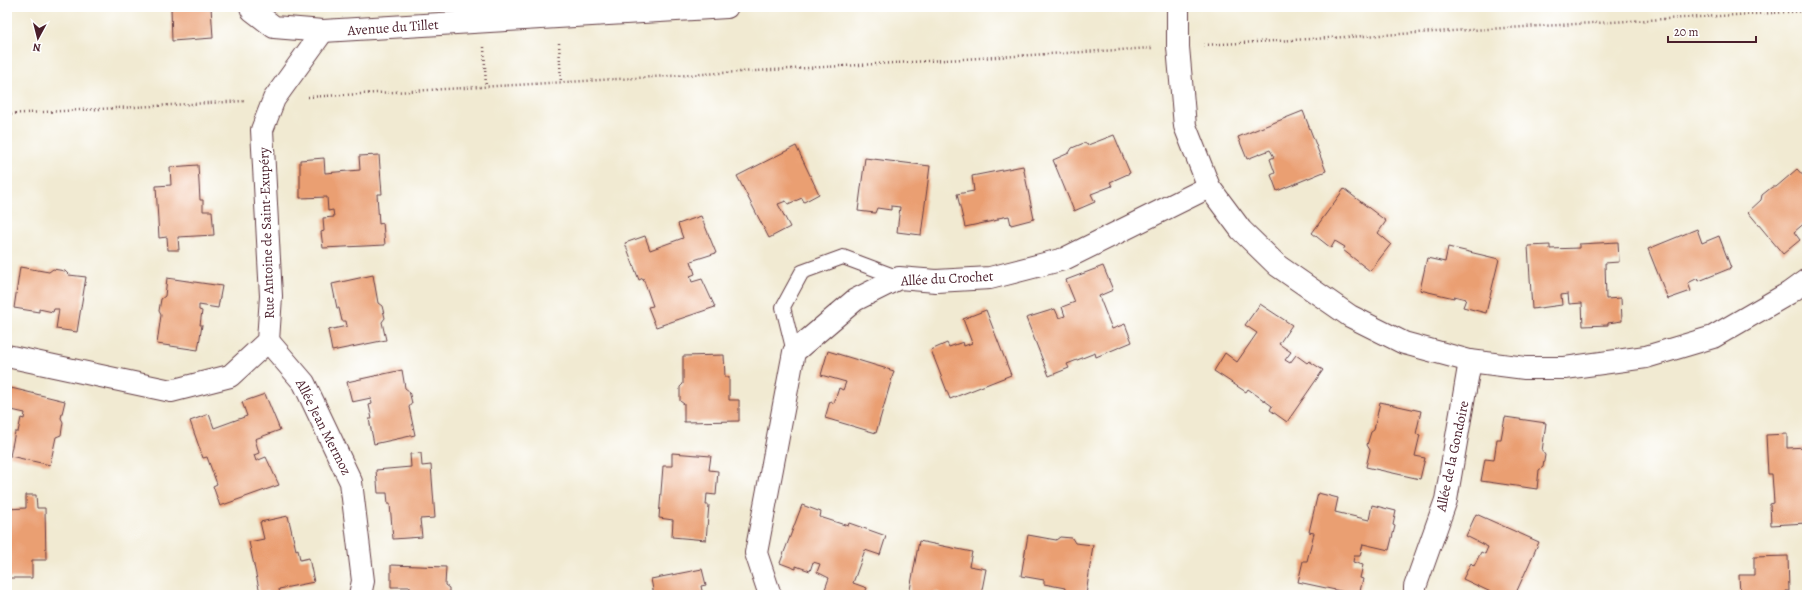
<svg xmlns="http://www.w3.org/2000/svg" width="1814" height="602" viewBox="0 0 1814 602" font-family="Alegreya,serif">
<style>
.building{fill:#ea9f72}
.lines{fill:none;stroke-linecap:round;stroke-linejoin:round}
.lane-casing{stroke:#633d44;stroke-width:16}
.street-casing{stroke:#633d44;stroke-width:24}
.path{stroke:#633d44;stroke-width:2.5;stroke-dasharray:1 3;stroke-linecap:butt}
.lane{stroke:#fff;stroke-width:14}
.street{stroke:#fff;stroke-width:22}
.labels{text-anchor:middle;stroke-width:3.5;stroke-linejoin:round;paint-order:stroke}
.street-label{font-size:14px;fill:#4a1f2b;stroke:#fff}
</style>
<rect width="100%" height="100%" fill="#fff"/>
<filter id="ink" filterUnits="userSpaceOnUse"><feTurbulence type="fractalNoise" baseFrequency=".025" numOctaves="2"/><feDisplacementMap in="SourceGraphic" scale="8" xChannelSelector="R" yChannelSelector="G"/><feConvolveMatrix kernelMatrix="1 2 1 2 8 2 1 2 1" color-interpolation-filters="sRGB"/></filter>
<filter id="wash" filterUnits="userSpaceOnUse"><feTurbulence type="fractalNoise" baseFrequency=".012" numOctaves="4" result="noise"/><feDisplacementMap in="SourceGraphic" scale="16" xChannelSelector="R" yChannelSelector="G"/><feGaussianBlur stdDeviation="0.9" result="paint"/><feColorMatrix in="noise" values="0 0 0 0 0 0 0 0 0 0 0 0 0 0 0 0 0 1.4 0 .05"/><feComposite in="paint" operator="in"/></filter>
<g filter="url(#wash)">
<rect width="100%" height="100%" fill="#f1ead2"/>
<g id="blocks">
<g class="building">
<path d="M171,7H211L213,38L172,41Z"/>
<path d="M1303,111L1326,171L1277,191L1271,175L1275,173L1270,159L1274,157L1270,150L1247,159L1238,137Z"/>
<path d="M1114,135L1130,173L1110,182L1112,186L1091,194L1095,202L1074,211L1053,160L1069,153L1072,148L1084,143L1088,145Z"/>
<path d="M796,146L819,194L804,202L802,198L788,204L786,201L778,204L790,227L769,238L737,176Z"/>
<path d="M379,155L382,194H377L379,224L383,223L385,245L323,248L321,232L324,231L323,218L334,217L333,210L328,211L327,197L300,198V160L324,158L325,173L360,170L359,156Z"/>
<path d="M865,158L930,166L921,235L897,232L900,207L891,206V210L877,208L875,213L858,211Z"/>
<path d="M198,165L200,200H203V211H212L214,235L178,237L179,250H168L167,237L159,238L156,186L171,185L170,167Z"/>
<path d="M1023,166L1034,219L1011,225L1009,216L998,218V220L965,227L957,194L974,191L972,176Z"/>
<path d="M1797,169L1807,180V221L1794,232L1800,240L1783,254L1748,212L1761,200L1762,195L1772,187H1776Z"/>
<path d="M1344,189L1386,221L1378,233L1391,244L1370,271L1343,250L1345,247L1335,241L1331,248L1312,233Z"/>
<path d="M701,216L716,253L691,261L695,274L690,276L692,282L702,279L715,307L656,327L648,307L653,306L643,278L639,280L625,243L645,236L650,250L683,238L678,224Z"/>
<path d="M1697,229L1702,243L1719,236L1731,268L1699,281L1698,278L1688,283L1691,291L1668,299L1648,249Z"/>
<path d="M1618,242L1619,262L1605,263L1606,299L1621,298L1622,321L1608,323V325L1583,326L1582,303L1569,304L1568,294L1561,295L1562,305L1532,309L1528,246L1550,245V249L1579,248V244Z"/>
<path d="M1448,247L1499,259L1486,313L1463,307L1466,299L1454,296V298L1420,290L1427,258L1445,262Z"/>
<path d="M1103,266L1113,290L1099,296L1112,329L1125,324L1132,342L1096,357L1095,353L1067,364L1069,368L1049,376L1026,318L1055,309L1059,318L1065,316L1062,307L1075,302L1066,280Z"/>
<path d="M20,267L49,272L53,269L65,271L69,275L86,277L77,332L56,329L59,309H54L53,312L39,309V312L14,308Z"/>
<path d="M373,275L378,303L382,306L385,318L382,322L386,340L332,351L328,330L347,326L346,321H342L339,308H337L332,284Z"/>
<path d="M167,278L222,286L218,308L199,305V310L202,311L200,325H202L198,350L157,344L161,315L159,311L161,299L165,296Z"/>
<path d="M1260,304L1292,325L1279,344L1291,352L1285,360L1290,363L1296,355L1307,363L1309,361L1323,370L1287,422L1270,410L1272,406L1248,389L1246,392L1214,371L1225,353L1237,362L1257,333L1245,325Z"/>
<path d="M986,310L1011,375L950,399L931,350L947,343L949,347L963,342L964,346L972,343L963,319Z"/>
<path d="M828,351L894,371L876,433L825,418L830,401L834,403L839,388L843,390L846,382L821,375Z"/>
<path d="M724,355L725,377H729V400H739V421L684,422V404L680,401V387L683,384V356Z"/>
<path d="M402,370L405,388L409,391L412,403L409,407L415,435L374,444L369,419H372L369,405L372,404L371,398L352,402L347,382Z"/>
<path d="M11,388L65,401L61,418L63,422L61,435L56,437L50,465L10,456L15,432H18L21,418L24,419L25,413L7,409Z"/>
<path d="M265,394L280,430L255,439L259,453L254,455L256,461L266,457L279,485L220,506L213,486L217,484L207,457L203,458L190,421L209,414L214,428L247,416L242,402Z"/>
<path d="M1380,402L1421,411L1416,434L1420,435L1415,456L1425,458L1420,479L1366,467L1370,450L1367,445L1371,432L1374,430Z"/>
<path d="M1505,417L1546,423L1542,451L1545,455L1543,467L1539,470L1537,489L1481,481L1485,459L1494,460L1497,439H1501Z"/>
<path d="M1787,434V448L1807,447V523L1771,525L1770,504L1774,503L1772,474H1768L1766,435Z"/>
<path d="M421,453L422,466L431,465L435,518L420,519L422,537L393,539L390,504H388L387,493H378L376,470L411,467L410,454Z"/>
<path d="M672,453L711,456L709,470L718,471L716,495L707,494L706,505H709L706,540L672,537L673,520L659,518L663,466H672Z"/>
<path d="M1318,493L1338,498L1335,512L1369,520L1372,505L1396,511L1393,525L1395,526L1389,550L1363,544L1360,556H1354L1353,562L1363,565L1360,578L1363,579L1359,595L1298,582L1303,561H1307L1314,533L1309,532Z"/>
<path d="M26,495H36L37,508H45L46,560H32V578H7V509L26,508Z"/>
<path d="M802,505L821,512L820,517L848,526L849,523L886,536L880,555L865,550L853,583L867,588L864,595H823L829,578L817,572L820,564L813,562L810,571L796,566V569L780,563Z"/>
<path d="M1476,514L1539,542L1515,595H1497L1463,579L1471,563L1474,566L1481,552L1485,554L1488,547L1466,536Z"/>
<path d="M288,516L296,550L298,549L300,560L309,558L314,582L279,589L280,595H269L268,591L260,593L249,542L264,539L260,522Z"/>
<path d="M1028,535L1056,540L1060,537L1072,538L1075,543L1093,545L1086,595H1064L1065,588L1044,584V580L1021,576Z"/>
<path d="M919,541L972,552L969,566L986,569L981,595H945L934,591V595H909Z"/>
<path d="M1788,556L1789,591H1786L1787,595H1740L1739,575H1754V557Z"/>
<path d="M391,565L446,567L445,585L449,588V595H406V593H410V587H391Z"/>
<path d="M702,569L706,585L701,586L703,595H654L651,579Z"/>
</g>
</g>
</g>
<g filter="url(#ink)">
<use href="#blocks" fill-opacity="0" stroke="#633d44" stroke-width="1"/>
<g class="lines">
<defs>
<path id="lane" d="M794,352L783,307L802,272L843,257L899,278"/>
<g id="street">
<path d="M251,7L252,10L274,27L323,31L727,7"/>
<path d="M1178,7V47L1185,126L1209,187L1241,230L1278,266L1350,316L1404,343L1470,361L1525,368H1565L1646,357L1713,337L1789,293L1807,280"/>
<path d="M268,341L304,383L351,482L363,581L360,595"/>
<path d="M7,356L171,391L230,376L268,341L271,296L262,130L274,99L323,31"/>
<path d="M770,595L756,553L794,352L855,300L899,278L936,281L990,278L1064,259L1209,187"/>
<path d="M1415,595V587L1446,500L1470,361"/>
</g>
</defs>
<use href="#lane" class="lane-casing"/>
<use href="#street" class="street-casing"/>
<g class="path">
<path d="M559,43L561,83"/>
<path d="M1204,45L1807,11"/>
<path d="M484,47L486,87"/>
<path d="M308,97L1152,48"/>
<path d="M7,114L245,101"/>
</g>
<use href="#lane" class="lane"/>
<use href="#street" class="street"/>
</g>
</g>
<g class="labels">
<g class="street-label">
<text transform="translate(393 27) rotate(-4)" y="5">Avenue du Tillet</text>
<text transform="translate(266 233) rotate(-92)" y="5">Rue Antoine de Saint-Exupéry</text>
<text transform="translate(947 278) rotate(-3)" y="5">Allée du Crochet</text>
<text transform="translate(324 427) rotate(63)" y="5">Allée Jean Mermoz</text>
<text transform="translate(1452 456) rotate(-78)" y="5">Allée de la Gondoire</text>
</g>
</g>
<rect width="1814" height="602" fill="none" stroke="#fff" stroke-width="24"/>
<g transform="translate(38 38) rotate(187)" stroke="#ffffff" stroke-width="3" paint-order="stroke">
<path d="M0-3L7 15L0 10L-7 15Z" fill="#4a1f2b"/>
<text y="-6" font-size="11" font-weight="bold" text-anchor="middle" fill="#4a1f2b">N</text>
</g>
<path d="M1668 36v6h88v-6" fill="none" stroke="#4a1f2b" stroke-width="2"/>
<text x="1674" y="36" font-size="12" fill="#4a1f2b" stroke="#ffffff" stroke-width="3" paint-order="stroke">20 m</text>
</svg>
